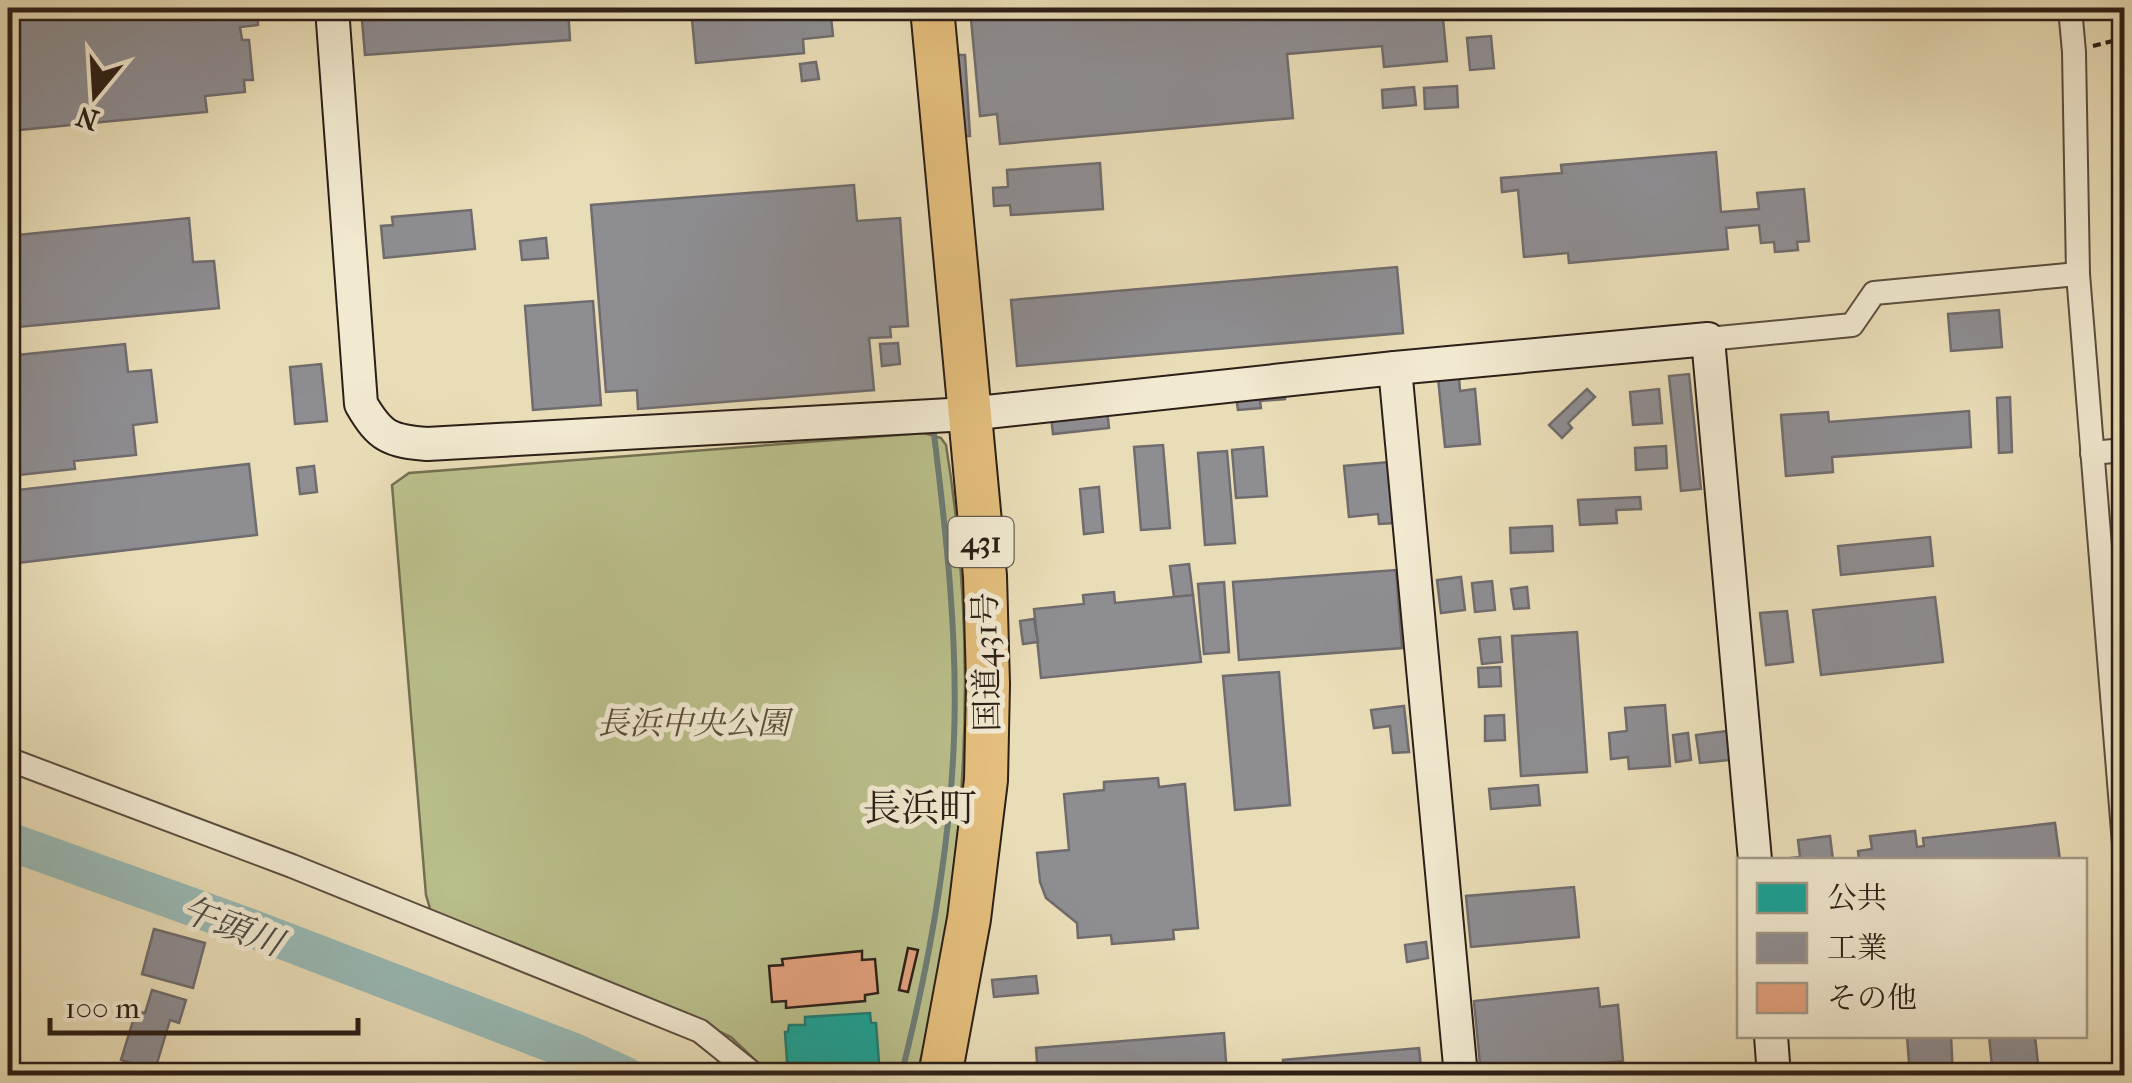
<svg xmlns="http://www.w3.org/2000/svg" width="2132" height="1083" viewBox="0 0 2132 1083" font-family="'IM FELL French Canon','Noto Serif JP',serif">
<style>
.green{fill:#bac08c;stroke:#737052;stroke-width:2.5}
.public{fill:#17a398;stroke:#1d7b71;stroke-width:2.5}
.industry{fill:#8d8d92;stroke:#706c6d;stroke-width:2.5}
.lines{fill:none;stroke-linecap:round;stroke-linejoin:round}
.stream{stroke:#6d7c76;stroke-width:6}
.river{stroke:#99bab6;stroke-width:38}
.building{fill:#e3a17e;stroke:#2c1f17;stroke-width:2.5}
.street-casing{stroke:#5b4e3f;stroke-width:26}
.secondary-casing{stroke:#2c1f17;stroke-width:36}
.highway-casing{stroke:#2c1f17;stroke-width:46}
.path{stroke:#2c1f17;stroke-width:4;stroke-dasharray:8 5;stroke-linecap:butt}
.street{stroke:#f1e9d0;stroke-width:22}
.secondary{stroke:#f1e9d0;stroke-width:32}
.highway{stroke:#e4be7c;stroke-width:42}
.labels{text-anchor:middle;stroke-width:10;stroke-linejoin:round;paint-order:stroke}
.shield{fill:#f1e9d0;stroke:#675c4e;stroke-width:2.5}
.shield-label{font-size:30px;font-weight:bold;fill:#2c1f17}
.street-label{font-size:32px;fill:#2c1f17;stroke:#f1e9d0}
.park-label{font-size:32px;font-style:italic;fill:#574f3a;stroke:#f1e9d0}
.water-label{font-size:35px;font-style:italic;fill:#4d4e47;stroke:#f1e9d0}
.quarter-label{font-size:38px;fill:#2c1f17;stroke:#f1e9d0}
</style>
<rect width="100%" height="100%" fill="#e9ddb7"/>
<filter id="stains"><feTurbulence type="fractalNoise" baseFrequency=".002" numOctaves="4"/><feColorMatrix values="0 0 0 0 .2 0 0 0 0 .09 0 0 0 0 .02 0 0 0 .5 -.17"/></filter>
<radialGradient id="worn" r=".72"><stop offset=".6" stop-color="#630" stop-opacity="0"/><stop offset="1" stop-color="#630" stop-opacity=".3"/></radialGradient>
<path class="green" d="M924,433L941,438L946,445C980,655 967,870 917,1075H771L731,1037L651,1000L431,912L426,895L392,485L409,473Z"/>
<path class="public" d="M870,1013L871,1023H876L880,1076H788L785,1032H788L789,1025H805V1017Z"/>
<g class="industry">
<path d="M8,8H257L258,25L240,27L242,40H249L253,80H244L245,92L205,96L207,112L8,131Z"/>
<path d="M361,8H425V17L568,8L570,40L365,55Z"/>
<path d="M691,8H830L833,36L803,39L804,53L696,63Z"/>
<path d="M970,8H1442L1447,61L1384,67L1382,46L1287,54L1293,118L1000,144L997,114L980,116Z"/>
<path d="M1491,36L1494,68L1470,70L1467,38Z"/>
<path d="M957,55H965L970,136H962Z"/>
<path d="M816,62L819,79L802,81L800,64Z"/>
<path d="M1457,86L1458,107L1425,109L1424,88Z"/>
<path d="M1414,87L1416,105L1383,108L1382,90Z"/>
<path d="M1716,152L1721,212L1759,209L1757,193L1804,189L1809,241L1797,242L1798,250L1775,252L1774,242L1761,243L1759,225L1726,228L1728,249L1569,263L1568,253L1524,257L1518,190L1502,192L1501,178L1562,173L1561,165Z"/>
<path d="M1100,163L1103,209L1011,215L1010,205L994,206L993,188L1008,187L1007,170Z"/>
<path d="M854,185L857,221L900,218L908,326L890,327L891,337L869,338L874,390L638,409L637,390L606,392L591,205Z"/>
<path d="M471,210L475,249L384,258L381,226L393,225L392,217Z"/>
<path d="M189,218L193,262L214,261L219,308L8,328V236Z"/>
<path d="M546,238L548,258L522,260L520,241Z"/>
<path d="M1397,267L1403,333L1017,366L1011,300Z"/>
<path d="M593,301L601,405L533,410L525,306Z"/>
<path d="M1999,310L2002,347L1951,351L1948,314Z"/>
<path d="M898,343L900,364L882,366L880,344Z"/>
<path d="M125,344L128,372L151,370L157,422L133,425L136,455L74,461L75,469L8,476V356Z"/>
<path d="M321,364L327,421L295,424L290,367Z"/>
<path d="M1689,374L1701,489L1681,491L1669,376Z"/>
<path d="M1459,376L1460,391L1475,389L1480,444L1445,447L1438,378Z"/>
<path d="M1587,389L1595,397L1568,423L1572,428L1562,438L1549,425Z"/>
<path d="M1659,389L1662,423L1633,425L1630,392Z"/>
<path d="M1285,392V399L1260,401L1261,408L1238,410L1236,396Z"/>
<path d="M2010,397L2012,452L1999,453L1997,398Z"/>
<path d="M1107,410L1109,428L1053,434L1051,416Z"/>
<path d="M1969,411L1971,447L1832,457L1833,472L1786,476L1781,415L1828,412L1829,422Z"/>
<path d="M1163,445L1170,528L1141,530L1134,447Z"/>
<path d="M1666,446L1667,468L1636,470L1635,448Z"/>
<path d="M1263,447L1267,496L1236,498L1232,450Z"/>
<path d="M1227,451L1235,543L1205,545L1198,453Z"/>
<path d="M1389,462L1395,523L1379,524L1378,514L1349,517L1344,466Z"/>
<path d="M249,464L257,535L8,564V491Z"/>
<path d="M314,466L317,492L300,494L297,468Z"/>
<path d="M1099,487L1103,532L1084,534L1080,489Z"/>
<path d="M1640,497L1641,509L1616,510L1617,523L1580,525L1578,500Z"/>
<path d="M1552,526L1553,551L1511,553L1510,528Z"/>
<path d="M1930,537L1933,566L1841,575L1838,546Z"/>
<path d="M1189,564L1193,595L1174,597L1170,566Z"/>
<path d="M1396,570L1402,648L1239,660L1233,582Z"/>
<path d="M1461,577L1465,610L1441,613L1437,580Z"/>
<path d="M1492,581L1495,610L1475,612L1472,583Z"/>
<path d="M1224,582L1229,652L1204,654L1198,584Z"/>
<path d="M1527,587L1529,608L1514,609L1511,589Z"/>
<path d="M1114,592L1115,603L1193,595L1201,662L1041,678L1034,609L1084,604L1083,595Z"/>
<path d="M1935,597L1943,662L1821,675L1813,610Z"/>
<path d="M1787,611L1793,662L1766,665L1760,613Z"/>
<path d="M1034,619L1038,642L1023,644L1020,621Z"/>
<path d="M1577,632L1587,772L1521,776L1512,636Z"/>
<path d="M1500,637L1502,662L1482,664L1479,639Z"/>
<path d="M1500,667L1501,686L1479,687L1478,668Z"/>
<path d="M1279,672L1290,805L1235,810L1223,676Z"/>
<path d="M1665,705L1670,766L1629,769L1628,757L1611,759L1609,733L1627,731L1625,708Z"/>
<path d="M1404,706L1409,752L1393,753L1390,726L1374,728L1371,710Z"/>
<path d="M1504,715L1505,740L1485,741V716Z"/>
<path d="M1727,731L1730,760L1700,763L1696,735Z"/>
<path d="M1688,733L1691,760L1676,762L1673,735Z"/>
<path d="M1158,778L1159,787L1185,784L1198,928L1173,930L1174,939L1112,944L1111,935L1078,938L1077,923L1046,898L1040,882L1037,853L1069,850L1064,794L1104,790V782Z"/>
<path d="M1538,785L1540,805L1491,809L1489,789Z"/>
<path d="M2055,823L2060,860H1859L1858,851L1872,849L1870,836L1915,831L1917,847L1924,846L1923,838Z"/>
<path d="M1830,836L1833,860H1771L1800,857L1798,840Z"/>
<path d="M1574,887L1579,937L1471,947L1466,896Z"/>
<path d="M154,929L205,943L193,988L142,974Z"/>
<path d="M1426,942L1428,958L1407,962L1405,945Z"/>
<path d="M1036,976L1038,993L994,997L992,980Z"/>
<path d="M1598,988L1600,1007L1618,1005L1623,1061L1481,1075L1474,1001Z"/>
<path d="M152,990L186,1000L179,1023L170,1020L155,1070L121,1060L136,1011L145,1013Z"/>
<path d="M1224,1033L1227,1076H1038L1036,1048Z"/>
<path d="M1907,1036H1951L1953,1076H1910Z"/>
<path d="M1989,1036H2035L2039,1073L1993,1076Z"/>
<path d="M1419,1048L1422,1076H1284L1283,1060Z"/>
</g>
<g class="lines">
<path class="stream" d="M901,1076C929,965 950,852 954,738C958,639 946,532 934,434"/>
<path class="river" d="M8,841L248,927L574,1052L626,1076"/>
</g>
<g class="building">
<path d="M908,948L918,950L908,992L899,990Z"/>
<path d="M862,951V960L875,959L878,993L865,995V1001L786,1008V1001L772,1002L769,966L783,965L782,959Z"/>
</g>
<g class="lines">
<defs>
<g id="street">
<path d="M2070,8L2074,52L2078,274L2124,844"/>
<path d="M1708,339L1852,325L1874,293L2078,274"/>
<path d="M2092,453L2124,450"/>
<path d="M8,759L292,866L700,1031L756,1076"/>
</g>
<g id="secondary">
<path d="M332,8L361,404C380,437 390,441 427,444L968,414L1395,368L1708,339L1755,860"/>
<path d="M1395,368L1461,1076"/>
<path d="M1771,1036L1774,1076"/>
</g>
<path id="highway" d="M932,8L985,576L988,684L986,780L969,919L940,1076"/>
</defs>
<use href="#street" class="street-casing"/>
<use href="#secondary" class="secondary-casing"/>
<use href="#highway" class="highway-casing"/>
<path class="path" d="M2093,46L2124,38"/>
<use href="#street" class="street"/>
<use href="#secondary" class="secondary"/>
<use href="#highway" class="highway"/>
</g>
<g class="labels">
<rect class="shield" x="948.5" y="517" width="65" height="50" rx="8"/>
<g class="shield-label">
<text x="981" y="552">431</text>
</g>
<g class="street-label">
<text transform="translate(986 662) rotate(-91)" y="11">国道431号</text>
</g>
<g class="park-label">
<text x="693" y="734">長浜中央公園</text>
</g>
<g class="water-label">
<text transform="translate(232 926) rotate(21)" y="12">午頭川</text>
</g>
<g class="quarter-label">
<text x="920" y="821">長浜町</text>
</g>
</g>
<rect width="2132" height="1083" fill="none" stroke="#e9ddb7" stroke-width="40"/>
<rect x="10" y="10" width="2112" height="1063" fill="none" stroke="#2c1f17" stroke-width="5"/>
<rect x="20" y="20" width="2092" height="1043" fill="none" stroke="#2c1f17" stroke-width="2.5"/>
<rect x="1737" y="858" width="350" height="180" fill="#f1e9d0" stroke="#a29886" stroke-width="2.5"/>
<rect x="1757" y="883" width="50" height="30" fill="#17a398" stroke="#a29886" stroke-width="2.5"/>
<text x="1827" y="908" font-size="30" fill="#2c1f17">公共</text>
<rect x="1757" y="933" width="50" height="30" fill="#8d8d92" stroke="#a29886" stroke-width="2.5"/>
<text x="1827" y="958" font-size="30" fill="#2c1f17">工業</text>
<rect x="1757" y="983" width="50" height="30" fill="#e3a17e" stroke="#a29886" stroke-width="2.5"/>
<text x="1827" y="1008" font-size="30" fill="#2c1f17">その他</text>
<g transform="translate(95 95) rotate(198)" stroke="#f1e9d0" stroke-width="8" paint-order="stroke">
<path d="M0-8L18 38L0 25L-18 38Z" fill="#2c1f17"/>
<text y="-15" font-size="28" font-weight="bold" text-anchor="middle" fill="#2c1f17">N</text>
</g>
<path d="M50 1018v15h308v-15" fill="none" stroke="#2c1f17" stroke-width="5"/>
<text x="65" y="1018" font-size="30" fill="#2c1f17" stroke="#f1e9d0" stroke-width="8" paint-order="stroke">100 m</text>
<rect width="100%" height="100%" filter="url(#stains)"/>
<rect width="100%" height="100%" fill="url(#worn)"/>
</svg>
